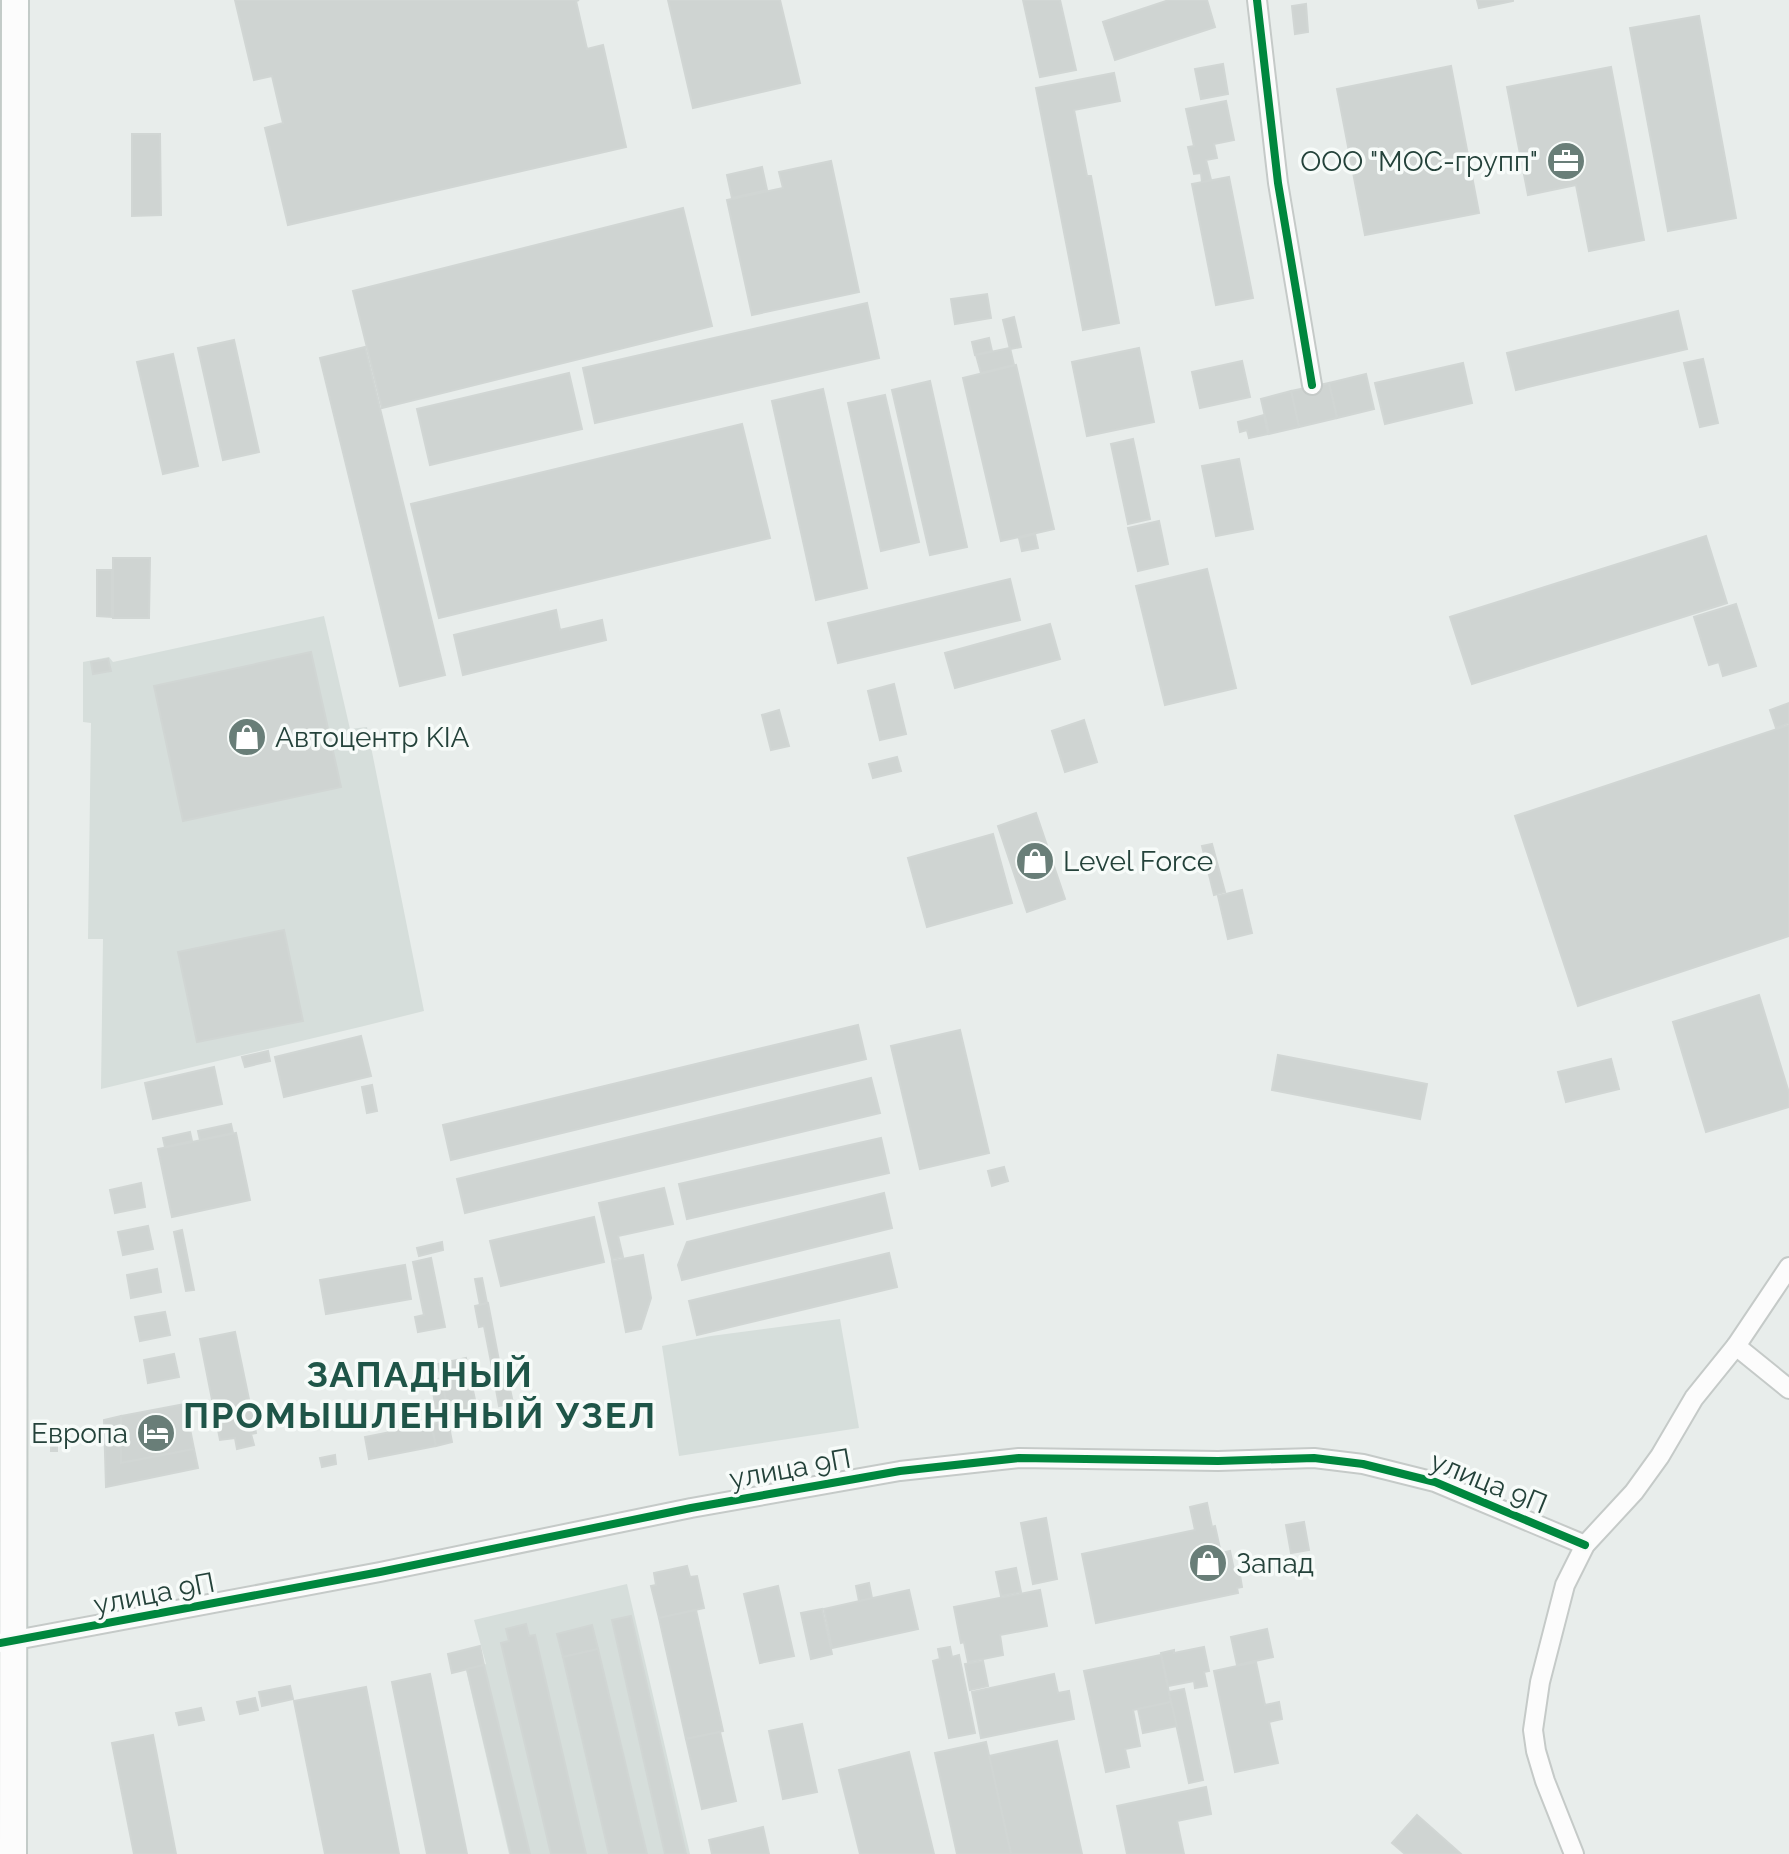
<svg xmlns="http://www.w3.org/2000/svg" width="1789" height="1854" viewBox="0 0 1789 1854" font-family="Raleway,sans-serif">
<style>
.built{fill:#d6dedb}
.building{fill:#cfd4d2;stroke:#d1d6d4;stroke-width:2}
.lines{fill:none;stroke-linecap:round;stroke-linejoin:round}
.minor-casing{stroke:#c5cac8;stroke-width:22}
.secondary-casing{stroke:#c3cbc8;stroke-width:30}
.minor{stroke:#fcfcfc;stroke-width:18}
.secondary{stroke:#fcfcfc;stroke-width:26}
.cycleway-casing{stroke:#f7fbf9;stroke-width:13}
.cycleway{stroke:#00873e;stroke-width:8}
.labels{text-anchor:middle;stroke-width:7;stroke-linejoin:round;paint-order:stroke}
.poi-label{font-size:28px;fill:#24423a;stroke:#f7fbf9;text-anchor:start}
.street-label{font-size:28px;fill:#24423a;stroke:#f7fbf9}
.district-label{font-size:36px;font-weight:bold;letter-spacing:2px;fill:#1f5548;stroke:#f7fbf9}
</style>
<rect width="100%" height="100%" fill="#e8edeb"/>
<g class="built">
<path d="M324,616L350,729L367,727L424,1011L364,1026L101,1089L103,939H88L91,723L83,722V662L109,657L113,662Z"/>
<path d="M840,1319L859,1428L679,1456L662,1346L711,1336Z"/>
<path d="M627,1584L690,1854H509L466,1670L486,1664L474,1620Z"/>
</g>
<g class="building">
<path d="M235,0H579L576,1L587,49L603,45L626,147L288,225L265,128L283,123L272,76L254,80Z"/>
<path d="M668,0H780L800,83L693,108Z"/>
<path d="M1023,0H1060L1076,70L1040,77Z"/>
<path d="M1169,0H1207L1215,27L1115,60L1103,22Z"/>
<path d="M1477,0H1513V1L1479,8Z"/>
<path d="M1306,4L1308,32L1295,34L1292,6Z"/>
<path d="M1699,16L1736,218L1668,231L1630,28Z"/>
<path d="M1223,64L1228,94L1201,99L1195,69Z"/>
<path d="M1451,66L1479,213L1365,235L1337,89Z"/>
<path d="M1611,67L1644,240L1589,251L1576,185L1528,195L1507,87Z"/>
<path d="M1114,73L1120,101L1074,110L1087,176H1091L1119,323L1083,330L1036,88Z"/>
<path d="M1226,101L1234,140L1214,144L1217,158L1206,160L1211,180L1202,182L1201,173L1194,174L1188,147L1194,146L1186,109Z"/>
<path d="M132,134H160L161,215L132,216Z"/>
<path d="M831,161L859,292L752,315L727,200L783,188L779,172Z"/>
<path d="M762,167L767,190L732,198L727,175Z"/>
<path d="M1229,177L1253,298L1216,305L1192,184Z"/>
<path d="M683,208L712,326L382,408L353,291Z"/>
<path d="M987,294L991,318L955,324L951,299Z"/>
<path d="M867,303L879,358L595,423L583,368Z"/>
<path d="M1678,311L1687,349L1516,390L1507,353Z"/>
<path d="M1014,317L1021,347L1010,349L1003,320Z"/>
<path d="M989,338L992,351L975,355L972,342Z"/>
<path d="M234,340L259,452L223,460L198,348Z"/>
<path d="M365,347L445,675L400,686L320,358Z"/>
<path d="M1010,348L1014,365L981,373L976,355Z"/>
<path d="M1139,348L1154,422L1087,436L1072,362Z"/>
<path d="M173,354L198,466L163,474L137,362Z"/>
<path d="M1703,359L1718,423L1700,427L1684,363Z"/>
<path d="M1242,361L1250,397L1200,408L1192,372Z"/>
<path d="M1463,363L1472,403L1385,424L1375,383Z"/>
<path d="M1016,365L1054,529L1001,541L963,378Z"/>
<path d="M569,373L582,429L430,465L417,409Z"/>
<path d="M1366,374L1374,409L1337,418L1329,383Z"/>
<path d="M930,381L967,547L930,555L892,390Z"/>
<path d="M1329,383L1337,418L1299,427L1291,391Z"/>
<path d="M823,389L867,588L816,600L772,401Z"/>
<path d="M1291,391L1299,427L1269,434L1261,399Z"/>
<path d="M885,395L919,542L881,551L848,403Z"/>
<path d="M1264,415L1268,434L1249,438L1247,430L1240,432L1238,422Z"/>
<path d="M742,424L770,538L439,618L411,504Z"/>
<path d="M1133,439L1150,519L1128,524L1111,444Z"/>
<path d="M1239,459L1253,529L1216,536L1202,466Z"/>
<path d="M1159,521L1168,564L1138,571L1128,528Z"/>
<path d="M1035,534L1038,548L1022,551L1019,538Z"/>
<path d="M1706,536L1727,603L1472,684L1450,617Z"/>
<path d="M113,558H150L149,618H113Z"/>
<path d="M1207,569L1236,688L1165,705L1136,586Z"/>
<path d="M97,570H112V617L97,616Z"/>
<path d="M1010,579L1020,620L838,663L828,623Z"/>
<path d="M1736,604L1756,666L1723,676L1719,662L1709,665L1694,617Z"/>
<path d="M556,610L560,630L602,620L606,640L463,675L454,635Z"/>
<path d="M1050,624L1060,659L955,688L945,653Z"/>
<path d="M311,652L341,787L183,821L154,686Z"/>
<path d="M108,659L111,671L93,674L91,662Z"/>
<path d="M894,684L906,734L880,740L868,691Z"/>
<path d="M1789,703V723L1776,728L1770,710Z"/>
<path d="M779,710L789,746L771,750L762,715Z"/>
<path d="M1084,720L1097,762L1065,772L1052,731Z"/>
<path d="M1789,725V936L1578,1006L1515,816Z"/>
<path d="M897,757L901,771L873,778L869,764Z"/>
<path d="M1036,813L1065,899L1027,912L998,826Z"/>
<path d="M993,834L1012,903L927,927L908,858Z"/>
<path d="M1212,844L1225,892L1214,895L1202,846Z"/>
<path d="M1242,890L1252,933L1228,939L1218,896Z"/>
<path d="M284,930L303,1021L197,1042L178,952Z"/>
<path d="M1759,995L1789,1093V1107L1706,1132L1673,1022Z"/>
<path d="M858,1025L866,1059L451,1160L443,1125Z"/>
<path d="M960,1030L989,1153L920,1169L891,1046Z"/>
<path d="M361,1036L371,1076L284,1097L275,1057Z"/>
<path d="M268,1051L270,1061L245,1067L242,1057Z"/>
<path d="M1278,1055L1427,1084L1420,1119L1272,1090Z"/>
<path d="M1611,1059L1619,1089L1566,1102L1558,1072Z"/>
<path d="M214,1067L222,1104L153,1119L145,1083Z"/>
<path d="M871,1078L880,1113L465,1213L457,1179Z"/>
<path d="M372,1085L377,1111L367,1113L362,1087Z"/>
<path d="M231,1124L233,1133L200,1140L198,1131Z"/>
<path d="M190,1132L192,1141L165,1147L163,1138Z"/>
<path d="M236,1133L250,1200L172,1217L158,1149Z"/>
<path d="M881,1138L889,1173L687,1219L679,1184Z"/>
<path d="M1004,1167L1008,1181L992,1186L988,1171Z"/>
<path d="M141,1183L145,1207L115,1213L110,1190Z"/>
<path d="M664,1188L673,1224L618,1236L623,1257L612,1259L599,1203Z"/>
<path d="M884,1193L892,1228L682,1280L678,1265L687,1242Z"/>
<path d="M594,1217L604,1262L501,1286L490,1241Z"/>
<path d="M148,1226L153,1249L123,1255L118,1232Z"/>
<path d="M182,1230L194,1290L186,1291L174,1232Z"/>
<path d="M442,1242L443,1250L419,1256L417,1248Z"/>
<path d="M889,1253L897,1287L697,1335L689,1301Z"/>
<path d="M643,1255L651,1298L641,1329L626,1332L612,1261Z"/>
<path d="M431,1258L445,1327L418,1332L415,1317L424,1315L413,1262Z"/>
<path d="M405,1265L411,1299L326,1314L320,1280Z"/>
<path d="M157,1269L161,1292L131,1298L127,1275Z"/>
<path d="M482,1278L487,1303L480,1305L475,1279Z"/>
<path d="M488,1303L500,1366L492,1367L484,1326L479,1327L475,1306Z"/>
<path d="M165,1312L170,1335L140,1341L135,1317Z"/>
<path d="M235,1332L256,1433L251,1434L254,1445L237,1449L235,1438L220,1440L200,1339Z"/>
<path d="M174,1354L179,1377L148,1383L144,1360Z"/>
<path d="M466,1358L477,1409L449,1415L438,1364Z"/>
<path d="M505,1365L513,1403L499,1406L492,1367Z"/>
<path d="M441,1378L447,1406L436,1409L431,1381Z"/>
<path d="M185,1404L194,1449L121,1463V1416Z"/>
<path d="M121,1416V1463L194,1449L198,1468L106,1487L104,1420Z"/>
<path d="M448,1421L452,1442L436,1446L431,1424Z"/>
<path d="M431,1424L436,1446L369,1459L365,1437Z"/>
<rect x="51" y="1436" width="6" height="15"/>
<path d="M335,1455L336,1464L322,1467L320,1458Z"/>
<path d="M1207,1503L1212,1527L1215,1526L1221,1553L1230,1551L1234,1570L1239,1569L1242,1587L1237,1588L1238,1593L1096,1623L1082,1554L1195,1530L1190,1507Z"/>
<path d="M1046,1518L1057,1579L1033,1584L1021,1523Z"/>
<path d="M1304,1522L1309,1550L1291,1553L1286,1525Z"/>
<path d="M687,1566L690,1577L697,1576L704,1608L659,1618L651,1586L656,1585L654,1573Z"/>
<path d="M1016,1568L1021,1592L1001,1596L996,1572Z"/>
<path d="M869,1583L872,1598L859,1601L856,1586Z"/>
<path d="M778,1586L794,1656L760,1663L744,1594Z"/>
<path d="M909,1590L918,1629L832,1648L824,1609Z"/>
<path d="M1040,1590L1047,1626L1000,1635L1003,1655L968,1662L964,1642L961,1643L954,1607Z"/>
<path d="M822,1609L832,1654L811,1659L801,1613Z"/>
<path d="M696,1610L723,1731L686,1739L659,1618Z"/>
<path d="M631,1616L686,1854H665L612,1620Z"/>
<path d="M526,1624L529,1636L535,1635L586,1854H551L501,1643L509,1641L506,1629Z"/>
<path d="M592,1625L598,1649L563,1657L557,1634Z"/>
<path d="M1267,1629L1273,1657L1237,1665L1231,1637Z"/>
<path d="M480,1646L484,1665L452,1673L448,1654Z"/>
<path d="M950,1647L952,1657L959,1655L975,1733L949,1738L933,1661L940,1659L938,1649Z"/>
<path d="M1204,1647L1209,1671L1204,1672L1207,1686L1195,1688L1194,1681L1168,1686L1161,1653L1174,1650V1653Z"/>
<path d="M598,1649L647,1854H609L563,1657Z"/>
<path d="M1161,1655L1171,1702L1133,1710L1140,1746L1125,1749L1129,1767L1106,1772L1084,1671Z"/>
<path d="M983,1661L988,1686L970,1690L965,1664Z"/>
<path d="M1256,1662L1265,1705L1279,1702L1282,1719L1269,1722L1278,1763L1235,1772L1214,1671Z"/>
<path d="M484,1665L530,1854H511L467,1669Z"/>
<path d="M430,1674L467,1854H427L392,1682Z"/>
<path d="M1054,1674L1058,1693L1069,1691L1074,1719L981,1738L972,1692Z"/>
<path d="M290,1686L293,1699L262,1706L259,1692Z"/>
<path d="M366,1687L399,1854H325L294,1701Z"/>
<path d="M1184,1689L1203,1780L1189,1783L1169,1692Z"/>
<path d="M255,1698L258,1710L240,1714L237,1702Z"/>
<path d="M1171,1702L1177,1726L1143,1733L1138,1709Z"/>
<path d="M201,1708L204,1720L179,1725L176,1713Z"/>
<path d="M802,1724L817,1792L783,1799L769,1731Z"/>
<path d="M720,1732L736,1801L702,1809L686,1739Z"/>
<path d="M153,1735L176,1854H134L112,1743Z"/>
<path d="M1057,1741L1082,1854H1011L989,1756Z"/>
<path d="M986,1742L1011,1854H957L935,1753Z"/>
<path d="M909,1752L934,1854H860L839,1770Z"/>
<path d="M1206,1787L1211,1814L1177,1821L1184,1854H1127L1117,1806Z"/>
<path d="M1417,1815L1461,1854H1405L1392,1843Z"/>
<path d="M763,1827L769,1854H712L709,1840Z"/>
</g>
<g class="lines">
<defs>
<g id="minor">
<path d="M1257,0L1278,183L1312,385"/>
<path d="M1736,1346L1789,1389"/>
<path d="M0,1643L380,1572L691,1508L900,1471L1019,1458L1218,1461L1314,1458L1363,1464L1435,1482L1585,1545"/>
<path d="M1574,1854L1545,1781L1536,1751L1533,1730L1540,1682L1565,1585L1585,1545L1634,1492L1660,1456L1694,1398L1736,1346L1789,1267"/>
</g>
<path id="secondary" d="M13,1854L15,0"/>
</defs>
<use href="#minor" class="minor-casing"/>
<use href="#secondary" class="secondary-casing"/>
<use href="#minor" class="minor"/>
<use href="#secondary" class="secondary"/>
<defs>
<g id="cycleway">
<path d="M1257,0L1278,183L1312,385"/>
<path d="M0,1643L380,1572L691,1508L900,1471L1019,1458L1218,1461L1314,1458L1363,1464L1435,1482L1585,1545"/>
</g>
</defs>
<use href="#cycleway" class="cycleway-casing"/>
<use href="#cycleway" class="cycleway"/>
</g>
<defs>
<symbol id="office-disc" viewBox="-11 -11 22 22"><circle r="9.5" fill="#697e78" stroke="#f7fbf9"/><path d="M-6-3h4V-5.5h4V-3h4V5H-6ZM-1-4.5V-3h2v-1.5ZM-6 0V1H6V0Z" fill="#fff"/></symbol>
<symbol id="shop-disc" viewBox="-11 -11 22 22"><circle r="9.5" fill="#697e78" stroke="#f7fbf9"/><path d="M-5-2.5h2.3a2.7 3.5 0 0 1 5.4 0H5L5.5 6h-11ZM-1.5-2.5h3a1.5 2.3 0 0 0-3 0Z" fill="#fff"/></symbol>
<symbol id="hotel-disc" viewBox="-11 -11 22 22"><circle r="9.5" fill="#697e78" stroke="#f7fbf9"/><path d="M-6-4.5h1.5V1H6V5H4.5V3h-9V5H-6ZM-4 0a1.8 1.8 0 1 1 3.6 0ZM.5 0V-2.5h3Q6-2.5 6 0Z" fill="#fff"/></symbol>
</defs>
<g fill-rule="evenodd">
<use href="#office-disc" x="1544" y="139" width="44" height="44"/>
<use href="#shop-disc" x="225" y="715" width="44" height="44"/>
<use href="#shop-disc" x="1013" y="839" width="44" height="44"/>
<use href="#hotel-disc" x="134" y="1411" width="44" height="44"/>
<use href="#shop-disc" x="1186" y="1541" width="44" height="44"/>
</g>
<g class="labels">
<g class="poi-label">
<text x="1538" y="171" text-anchor="end">ООО "МОС-групп"</text>
<text x="275" y="747">Автоцентр KIA</text>
<text x="1063" y="871">Level Force</text>
<text x="128" y="1443" text-anchor="end">Европа</text>
<text x="1236" y="1573">Запад</text>
</g>
<g class="street-label">
<text transform="translate(790 1468) rotate(-10)" y="10">улица 9П</text>
<text transform="translate(1489 1482) rotate(22)" y="10">улица 9П</text>
<text transform="translate(154 1593) rotate(-11)" y="10">улица 9П</text>
</g>
<g class="district-label">
<text x="420" y="1387">ЗАПАДНЫЙ<tspan x="420" dy="41">ПРОМЫШЛЕННЫЙ УЗЕЛ</tspan></text>
</g>
</g>
</svg>
